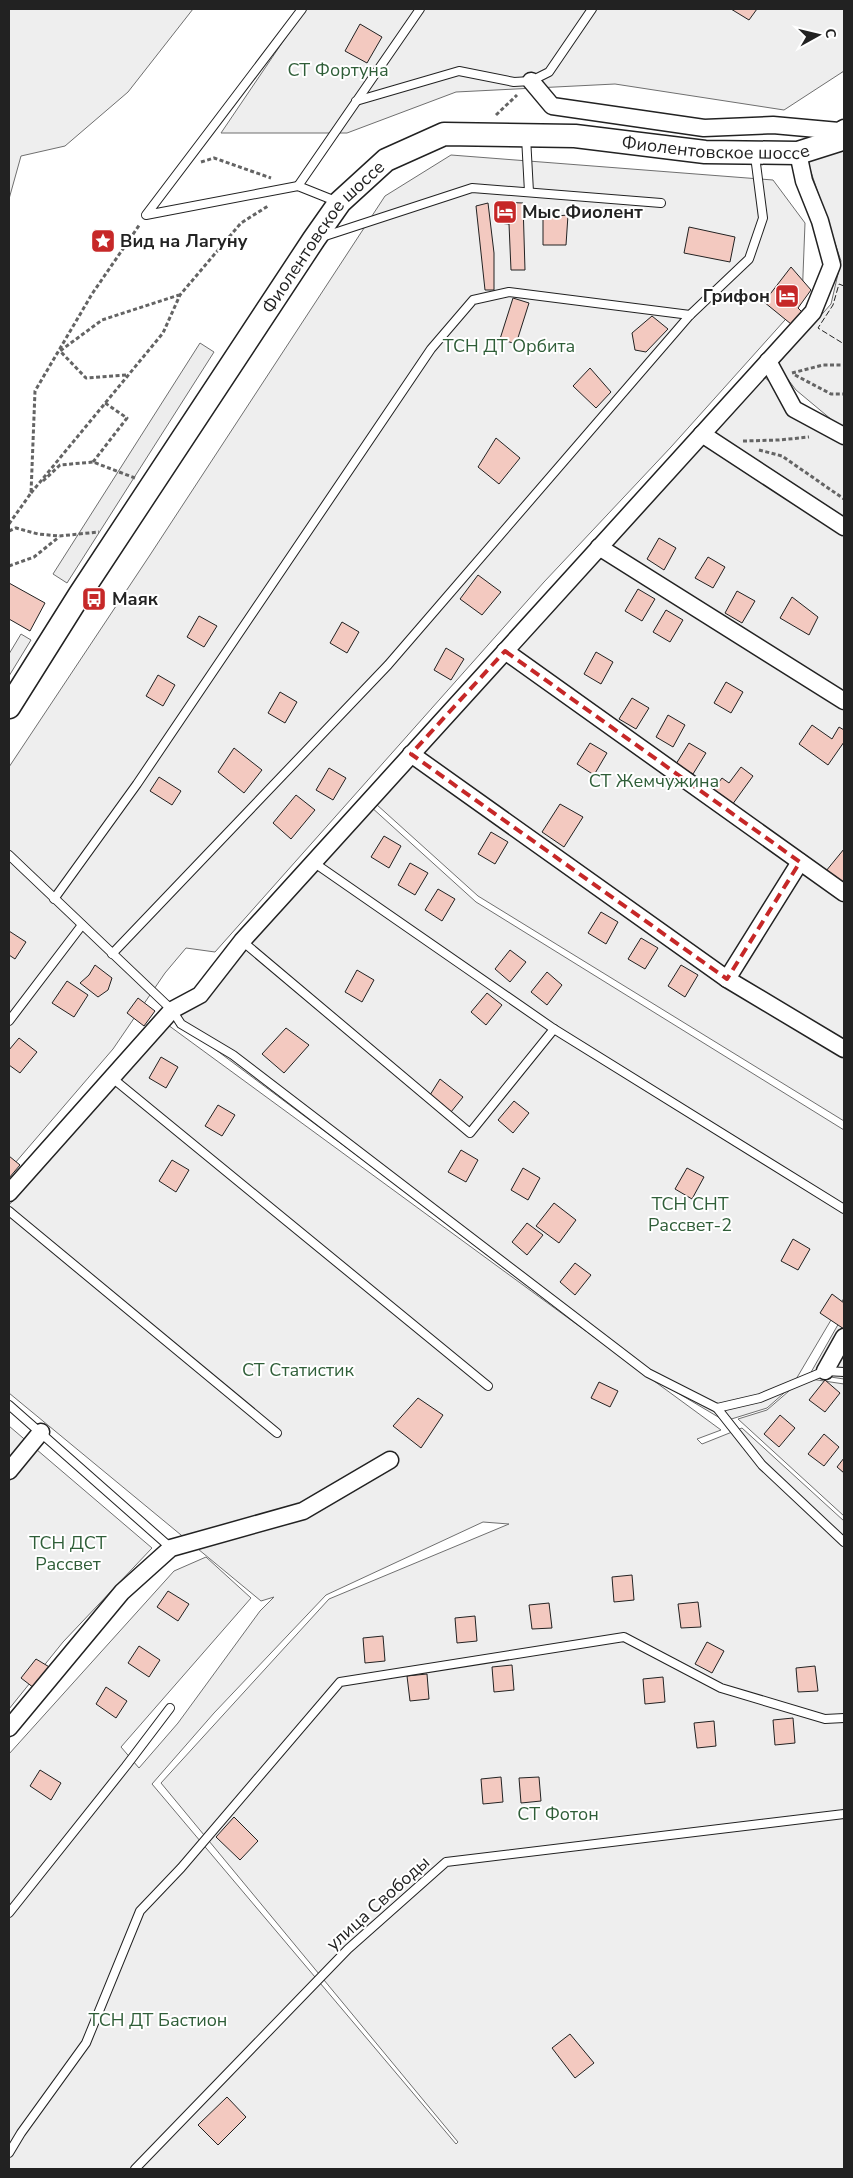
<svg xmlns="http://www.w3.org/2000/svg" width="853" height="2178" viewBox="0 0 853 2178" font-family="'Nunito Sans',sans-serif">
<style>
.green{fill:#eee;stroke:#6f6f6f;fill-rule:evenodd}
.parking{fill:#ededed;stroke:#6f6f6f}
.building{fill:#f3c9c0;stroke:#222}
.lines{fill:none;stroke-linecap:round;stroke-linejoin:round}
.service-casing{stroke:#222;stroke-width:10}
.minor-casing{stroke:#222;stroke-width:19}
.secondary-casing{stroke:#222;stroke-width:25}
.path{stroke:#646464;stroke-width:3;stroke-dasharray:4 2.5;stroke-linecap:butt}
.service{stroke:#fff;stroke-width:8}
.minor{stroke:#fff;stroke-width:16}
.secondary{stroke:#fff;stroke-width:22}
.fence{stroke:#222;stroke-width:1;stroke-dasharray:6 2.5;stroke-linecap:butt}
.marked{fill:none;stroke:#c62828;stroke-width:4;stroke-dasharray:10 6;stroke-linejoin:round}
.labels{text-anchor:middle;stroke-width:4;stroke-linejoin:round;paint-order:stroke}
.park-label{font-size:18px;fill:#2f5e38;stroke:#fff}
.street-label{font-size:18px;fill:#222;stroke:#fff}
.poi-label{font-size:18px;font-weight:bold;fill:#222;stroke:#fff;text-anchor:start}
</style>
<rect width="100%" height="100%" fill="#fff"/>
<g class="green">
<path d="M9,9H193L128,92L65,146L21,156L9,199Z"/>
<path d="M305,9H844V71L784,110L615,84L456,92L347,133H221Z"/>
<path d="M844,124V430L796,390L777,365L831,304L841,261L806,157Z"/>
<path d="M451,155L773,180L805,223L802,301L671,447L544,582L215,952L186,948L165,973L113,1049L9,1170V767L150,555L385,196Z"/>
<path d="M764,377L844,443V1121L478,896L376,804Z"/>
<path d="M370,806L476,902L844,1130V1298L792,1386L767,1408L725,1421L661,1383L180,1023L174,1013Z"/>
<path d="M168,1025L721,1430L697,1439L702,1444L742,1428L844,1521V2169H9V1754L174,1571L206,1557L251,1598L121,1747L139,1768L178,1723L260,1611L274,1597L261,1601L9,1393V1205ZM483,1522L509,1524L329,1599L161,1783L458,2142L456,2144L152,1784L214,1713L326,1595Z"/>
<path d="M844,1314V1379L810,1374Z"/>
<path d="M804,1378L844,1384V1516L738,1419L767,1410Z"/>
<path d="M9,1426L152,1548L63,1642L9,1709Z"/>
</g>
<g class="parking">
<path d="M200,343L214,352L67,583L53,574Z"/>
<path d="M21,634L31,640L9,676V654Z"/>
</g>
<g class="building">
<path d="M731,9H757L749,20Z"/>
<path d="M360,24L382,37L367,63L345,51Z"/>
<path d="M498,202L523,203L525,270H511L509,224L498,223Z"/>
<path d="M488,203L494,253V290H485L476,206Z"/>
<path d="M568,215L566,245H543V217Z"/>
<path d="M689,227L735,237L730,262L684,253Z"/>
<path d="M791,267L811,290L798,308L802,312L791,324L764,302Z"/>
<path d="M513,298L529,303L516,344L500,339Z"/>
<path d="M652,316L668,329L646,352L635,350L632,333Z"/>
<path d="M590,368L611,392L596,408L573,386Z"/>
<path d="M496,438L520,458L499,484L478,467Z"/>
<path d="M659,538L676,548L664,570L647,559Z"/>
<path d="M708,557L725,567L713,588L695,578Z"/>
<path d="M478,575L501,592L482,615L460,599Z"/>
<path d="M9,583L45,603L30,631L9,619Z"/>
<path d="M638,589L655,599L642,621L625,611Z"/>
<path d="M737,591L755,601L742,623L725,613Z"/>
<path d="M792,597L818,617L809,635L780,618Z"/>
<path d="M666,610L683,620L670,642L653,632Z"/>
<path d="M199,616L217,626L204,647L187,637Z"/>
<path d="M342,622L359,632L347,653L330,643Z"/>
<path d="M446,648L464,659L451,680L434,670Z"/>
<path d="M596,652L613,662L601,684L584,674Z"/>
<path d="M158,675L175,685L163,706L146,696Z"/>
<path d="M726,682L743,692L731,713L714,703Z"/>
<path d="M280,692L297,702L285,723L268,713Z"/>
<path d="M632,698L649,708L636,729L619,719Z"/>
<path d="M668,715L685,725L673,747L656,737Z"/>
<path d="M812,725L832,739L839,727L844,730V742L828,765L799,744Z"/>
<path d="M590,743L607,753L594,775L577,764Z"/>
<path d="M689,743L706,753L693,774L676,764Z"/>
<path d="M234,748L262,770L244,793L218,772Z"/>
<path d="M741,767L753,776L732,805L713,790L722,778L729,783Z"/>
<path d="M329,768L346,778L333,800L316,790Z"/>
<path d="M159,777L181,791L172,805L150,791Z"/>
<path d="M296,795L315,810L291,839L273,823Z"/>
<path d="M560,804L583,817L564,847L542,832Z"/>
<path d="M491,832L508,842L495,864L478,854Z"/>
<path d="M384,836L401,846L389,868L371,857Z"/>
<path d="M844,849V883L826,871Z"/>
<path d="M410,863L428,873L415,895L398,885Z"/>
<path d="M438,889L455,899L442,921L425,910Z"/>
<path d="M601,912L618,922L606,944L588,933Z"/>
<path d="M9,931L26,942L15,959L9,955Z"/>
<path d="M641,938L658,948L645,969L628,959Z"/>
<path d="M510,950L526,962L510,982L495,969Z"/>
<path d="M95,965L112,978L108,990L98,997L80,983L89,975Z"/>
<path d="M681,965L698,975L685,997L668,986Z"/>
<path d="M357,970L374,980L362,1002L345,992Z"/>
<path d="M547,972L562,985L547,1005L531,992Z"/>
<path d="M67,981L88,995L74,1017L52,1003Z"/>
<path d="M487,993L502,1005L486,1025L471,1012Z"/>
<path d="M138,998L155,1011L144,1026L127,1013Z"/>
<path d="M286,1028L309,1045L284,1073L262,1054Z"/>
<path d="M19,1038L37,1052L20,1073L9,1065V1050Z"/>
<path d="M161,1057L178,1067L166,1088L149,1078Z"/>
<path d="M440,1079L463,1097L451,1112L430,1095Z"/>
<path d="M514,1101L529,1113L513,1133L498,1120Z"/>
<path d="M218,1105L235,1115L222,1136L205,1126Z"/>
<path d="M461,1150L478,1160L466,1182L448,1172Z"/>
<path d="M9,1156L20,1165L9,1178Z"/>
<path d="M172,1160L189,1170L176,1192L159,1181Z"/>
<path d="M523,1168L540,1178L528,1200L511,1190Z"/>
<path d="M687,1168L704,1177L692,1199L675,1189Z"/>
<path d="M554,1203L576,1220L559,1243L536,1226Z"/>
<path d="M527,1223L543,1235L527,1255L512,1242Z"/>
<path d="M793,1239L810,1249L798,1270L781,1261Z"/>
<path d="M575,1263L591,1275L575,1295L560,1282Z"/>
<path d="M832,1294L844,1303V1329L820,1313Z"/>
<path d="M825,1380L840,1393L825,1412L809,1400Z"/>
<path d="M599,1382L618,1391L610,1407L591,1398Z"/>
<path d="M418,1398L443,1415L421,1448L393,1426Z"/>
<path d="M780,1415L795,1428L779,1447L764,1434Z"/>
<path d="M824,1434L839,1447L824,1466L808,1454Z"/>
<path d="M844,1458V1473L837,1467Z"/>
<path d="M632,1575L634,1600L614,1602L612,1577Z"/>
<path d="M168,1591L189,1604L178,1621L157,1607Z"/>
<path d="M698,1602L701,1627L681,1628L678,1604Z"/>
<path d="M549,1603L552,1628L532,1629L529,1605Z"/>
<path d="M475,1616L477,1641L457,1643L455,1618Z"/>
<path d="M383,1636L385,1661L365,1663L363,1638Z"/>
<path d="M707,1642L724,1651L712,1673L695,1664Z"/>
<path d="M139,1646L160,1660L149,1677L128,1663Z"/>
<path d="M36,1659L51,1668L34,1688L21,1678Z"/>
<path d="M512,1665L514,1690L494,1692L492,1667Z"/>
<path d="M815,1666L818,1691L798,1692L796,1668Z"/>
<path d="M427,1674L429,1699L410,1701L407,1676Z"/>
<path d="M663,1677L665,1702L645,1704L643,1679Z"/>
<path d="M106,1687L127,1701L116,1718L96,1704Z"/>
<path d="M793,1718L795,1743L775,1745L773,1720Z"/>
<path d="M714,1721L716,1746L697,1748L694,1723Z"/>
<path d="M40,1770L61,1783L51,1800L30,1786Z"/>
<path d="M501,1777L503,1802L483,1804L481,1779Z"/>
<path d="M539,1777L541,1801L521,1803L519,1778Z"/>
<path d="M234,1817L258,1841L240,1860L216,1837Z"/>
<path d="M570,2034L594,2063L575,2078L552,2048Z"/>
<path d="M227,2097L246,2117L218,2145L198,2125Z"/>
</g>
<g class="lines">
<defs>
<g id="service">
<path d="M302,9L146,215L298,186L338,202"/>
<path d="M356,101L459,71L514,82L531,81L549,72L592,9"/>
<path d="M526,137L529,192"/>
<path d="M298,186L420,9"/>
<path d="M322,237L472,188L661,203"/>
<path d="M9,855L172,1010L181,1024L233,1055L648,1373L717,1408L760,1398L825,1371L844,1372"/>
<path d="M313,862L554,1029L844,1209"/>
<path d="M54,899L137,784L431,349L473,300L509,292L690,315"/>
<path d="M242,941L470,1133L554,1029"/>
<path d="M112,954L388,665L690,315L749,259L763,218L755,156"/>
<path d="M9,1021L82,925"/>
<path d="M111,1077L488,1386"/>
<path d="M9,1211L277,1433"/>
<path d="M9,1405L171,1548"/>
<path d="M717,1408L762,1465L844,1542"/>
<path d="M9,1913L126,1766L170,1708"/>
<path d="M9,2153L21,2133L86,2043L140,1911L181,1868L340,1682L624,1637L721,1688L825,1719L844,1718"/>
<path d="M135,2169L348,1949L446,1862L844,1814"/>
</g>
<g id="minor">
<path d="M531,81L552,106L704,128L773,125L839,131L844,128"/>
<path d="M768,361L794,409L844,436"/>
<path d="M702,434L844,527"/>
<path d="M599,547L844,701"/>
<path d="M505,651L844,893"/>
<path d="M411,754L727,979L844,1049"/>
<path d="M727,979L800,862"/>
<path d="M9,1193L172,1010L200,995L242,941L813,312L832,265L820,221L804,181L798,153"/>
<path d="M825,1371L844,1337"/>
<path d="M9,1471L41,1432"/>
<path d="M9,1728L122,1592L171,1548L303,1511L390,1460"/>
</g>
<g id="secondary">
<path id="s1" d="M9,707L80,594L314,239L340,202L386,160L444,134L575,136L705,152L798,153L839,140L844,136"/>
</g>
</defs>
<use href="#service" class="service-casing"/>
<use href="#minor" class="minor-casing"/>
<use href="#secondary" class="secondary-casing"/>
<g class="path">
<path d="M496,115L517,95"/>
<path d="M201,162L214,158L271,178"/>
<path d="M792,373L823,365H844"/>
<path d="M126,375L86,378L60,351L102,320L179,295"/>
<path d="M795,375L831,394H844"/>
<path d="M743,441L779,440L809,437"/>
<path d="M759,450L782,456L844,499"/>
<path d="M93,462L127,418L105,403"/>
<path d="M43,481L60,465L93,462L135,478"/>
<path d="M31,493L163,333L180,295L241,223L268,206"/>
<path d="M9,524L31,493L35,391L92,294L140,224"/>
<path d="M9,531L16,528L38,534L59,536L99,532"/>
<path d="M9,566L34,557L59,537"/>
</g>
<use href="#service" class="service"/>
<use href="#minor" class="minor"/>
<use href="#secondary" class="secondary"/>
<path class="fence" d="M844,286L839,284L833,305L818,328L844,344"/>
</g>
<path class="marked" d="M505,651L800,862L727,979L411,754Z"/>
<defs>
<symbol id="hotel-square" viewBox="-11 -11 22 22"><rect x="-9" y="-9" width="18" height="18" rx="4" fill="#c62828" stroke="#fff"/><path d="M-6-4.5h1.5V1H6V5H4.5V3h-9V5H-6ZM-4 0a1.8 1.8 0 1 1 3.6 0ZM.5 0V-2.5h3Q6-2.5 6 0Z" fill="#fff"/></symbol>
<symbol id="sight-square" viewBox="-11 -11 22 22"><rect x="-9" y="-9" width="18" height="18" rx="4" fill="#c62828" stroke="#fff"/><path d="M0-6L1.8-2.2L6-1.7L2.9 1.2L3.7 5.4L0 3.3L-3.7 5.4L-2.9 1.2L-6-1.7L-1.8-2.2Z" fill="#fff"/></symbol>
<symbol id="bus-square" viewBox="-11 -11 22 22"><rect x="-9" y="-9" width="18" height="18" rx="4" fill="#c62828" stroke="#fff"/><path d="M-5-6H5V4H4V6H2V4H-2V6H-4V4H-5ZM-3.5-4V0h7V-4ZM-3.5 1.2v1.5H-2V1.2ZM2 1.2v1.5H3.5V1.2Z" fill="#fff"/></symbol>
</defs>
<g fill-rule="evenodd">
<use href="#hotel-square" x="491" y="198" width="28" height="28"/>
<use href="#sight-square" x="89" y="227" width="28" height="28"/>
<use href="#hotel-square" x="773" y="282" width="28" height="28"/>
<use href="#bus-square" x="80" y="585" width="28" height="28"/>
</g>
<g class="labels">
<g class="park-label">
<text x="338" y="76">СТ Фортуна</text>
<text x="509" y="352">ТСН ДТ Орбита</text>
<text x="654" y="787">СТ Жемчужина</text>
<text x="690" y="1210">ТСН СНТ<tspan x="690" dy="21">Рассвет-2</tspan></text>
<text x="298" y="1376">СТ Статистик</text>
<text x="68" y="1549">ТСН ДСТ<tspan x="68" dy="21">Рассвет</tspan></text>
<text x="558" y="1820">СТ Фотон</text>
<text x="158" y="2026">ТСН ДТ Бастион</text>
</g>
<g class="street-label">
<text dy="6" stroke="none"><textPath href="#s1" startOffset="1002">Фиолентовское шоссе</textPath></text>
<text dy="6" stroke="none"><textPath href="#s1" startOffset="566">Фиолентовское шоссе</textPath></text>
<text transform="translate(378 1903) rotate(-42)" y="6">улица Свободы</text>
</g>
<g class="poi-label">
<text x="522" y="218">Мыс Фиолент</text>
<text x="120" y="247">Вид на Лагуну</text>
<text x="770" y="302" text-anchor="end">Грифон</text>
<text x="112" y="605">Маяк</text>
</g>
</g>
<rect width="853" height="2178" fill="none" stroke="#222222" stroke-width="20"/>
<g transform="translate(818 35) rotate(82)" stroke="#ffffff" stroke-width="4" paint-order="stroke">
<path d="M0-4L9 19L0 12L-9 19Z" fill="#222222"/>
<text y="-8" font-size="14" font-weight="bold" text-anchor="middle" fill="#222222">С</text>
</g>
</svg>
